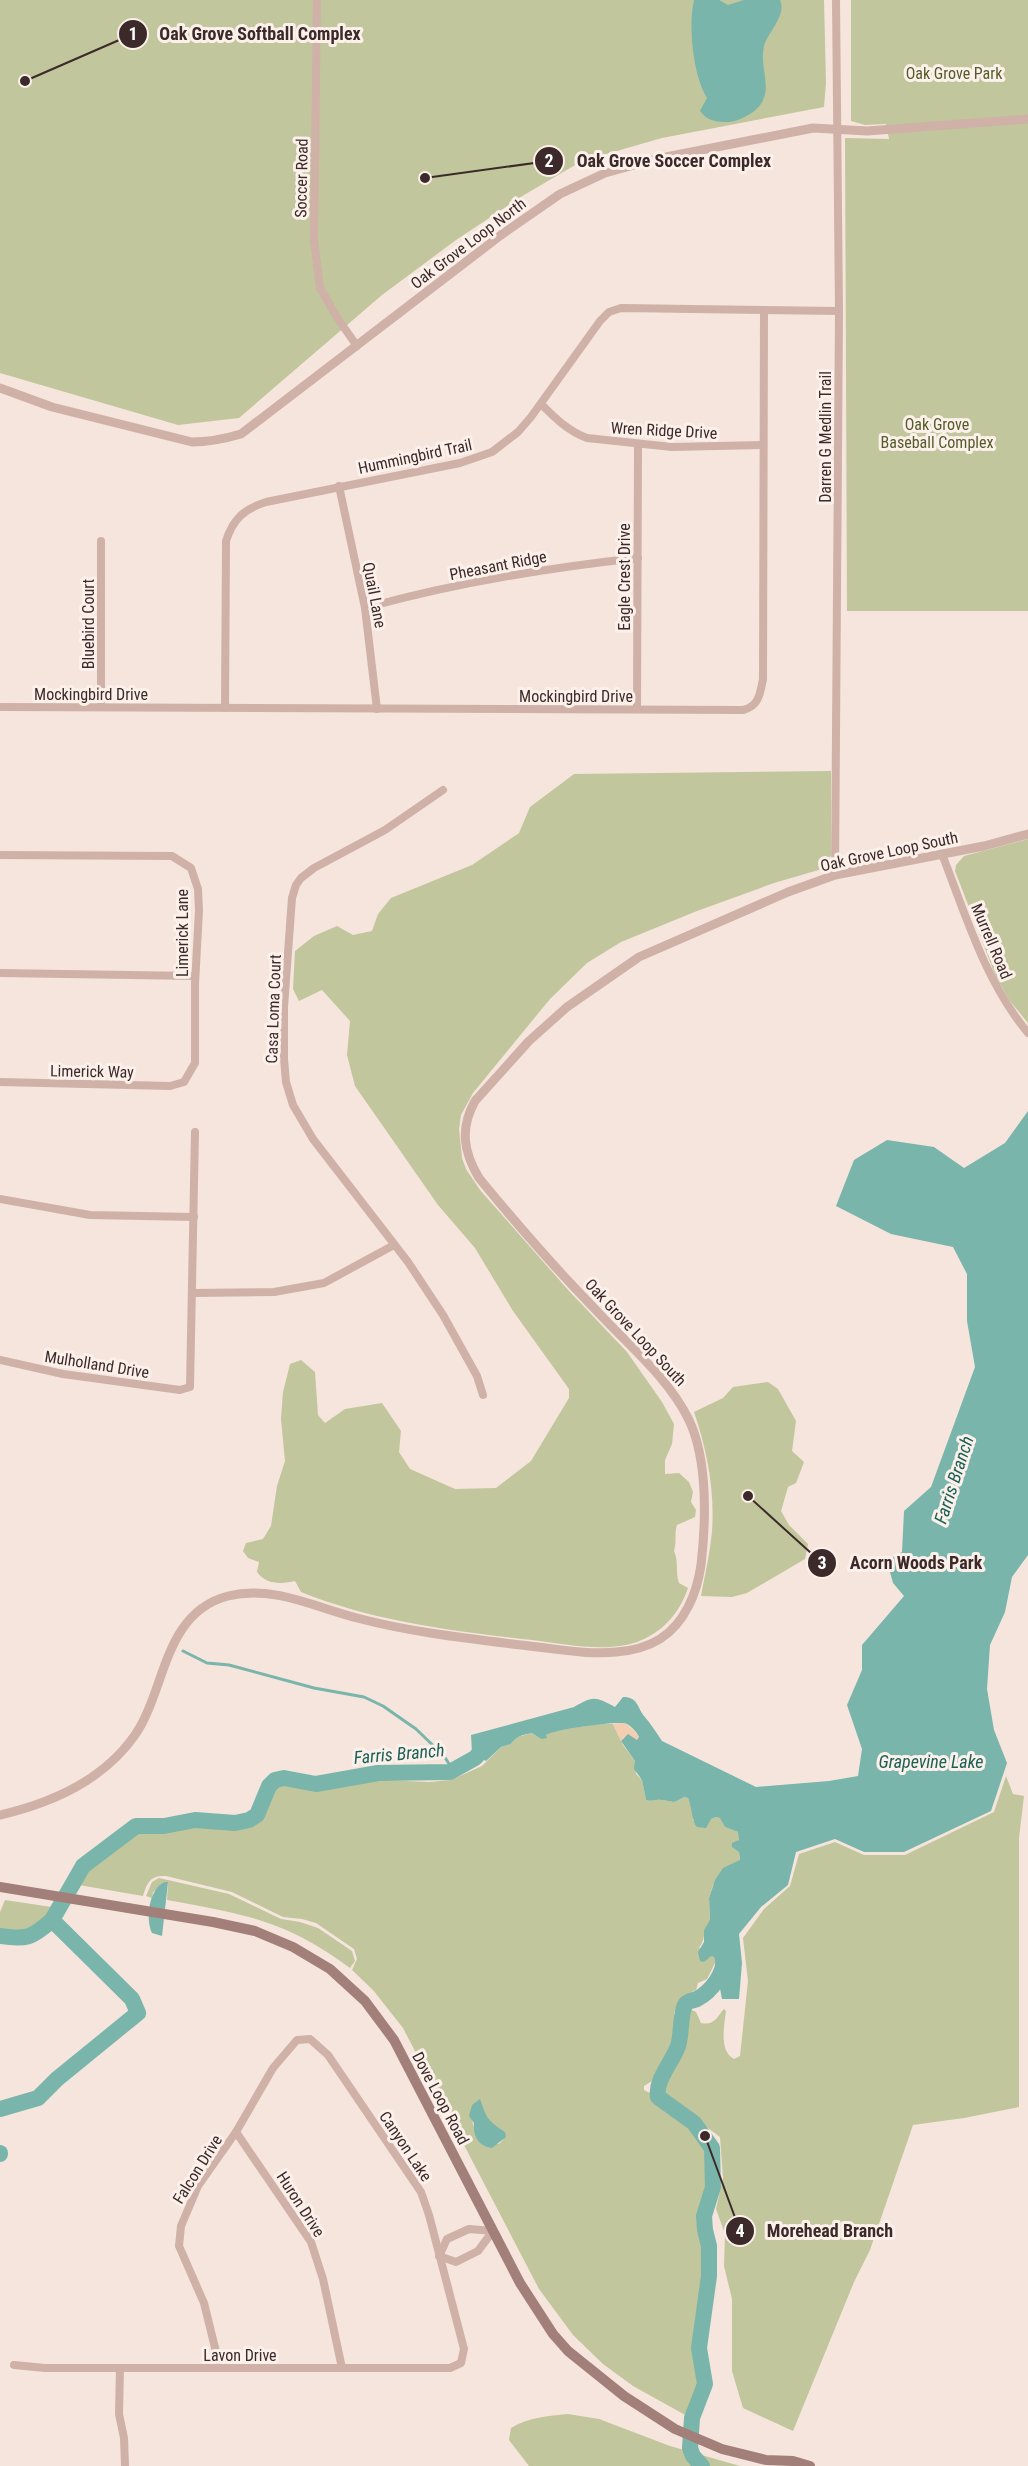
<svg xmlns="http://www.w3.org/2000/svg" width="1028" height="2466" viewBox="0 0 1028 2466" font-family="'Roboto Condensed',sans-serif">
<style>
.green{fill:#c1c69c;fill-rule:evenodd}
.sand{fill:#f3ceb1}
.water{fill:#79b5ab}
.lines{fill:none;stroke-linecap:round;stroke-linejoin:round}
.stream{stroke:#79b5ab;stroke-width:3}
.river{stroke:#79b5ab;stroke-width:16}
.minor{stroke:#cfb1a8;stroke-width:8}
.tertiary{stroke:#cfb1a8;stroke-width:9}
.secondary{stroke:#a37f79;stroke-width:10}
.labels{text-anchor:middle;stroke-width:6;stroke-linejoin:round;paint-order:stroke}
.park-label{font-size:16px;fill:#545c2a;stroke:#fcf0eb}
.street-label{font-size:16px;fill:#3b2a29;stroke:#fcf0eb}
.water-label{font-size:18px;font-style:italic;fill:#1a6156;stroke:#fcf0eb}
.leader{fill:none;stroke:#3b2a29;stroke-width:2}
.callout-dot{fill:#3b2a29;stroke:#fcf0eb;stroke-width:2}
.mark-label{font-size:18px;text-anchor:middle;font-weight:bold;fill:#fff}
.callout-label{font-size:18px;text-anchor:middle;font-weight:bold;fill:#3b2a29;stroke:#fcf0eb;stroke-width:6;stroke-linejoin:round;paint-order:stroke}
</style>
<rect width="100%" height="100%" fill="#f5e5dd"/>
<g class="green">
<path d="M0,0H824L826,83L824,107L662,138L582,161L524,195L456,240L382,295L239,418L178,425L0,373Z"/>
<path d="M851,0H1028V611H847L845,138L889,139L886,124L865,125L851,121Z"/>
<path d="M831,771V855L822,869L774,883L697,911L621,942L587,963L550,999L473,1093L461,1115L459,1129L462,1158L466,1169L480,1190L569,1291L627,1352L662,1402L674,1424L672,1444L665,1460V1474L679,1473L689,1482L693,1492L691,1502L696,1510L695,1517L677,1525C674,1534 677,1541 674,1551C679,1562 675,1571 679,1583L688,1588C679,1614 663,1632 637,1642C605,1653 565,1644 532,1640C453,1631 376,1622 301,1592L295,1581C282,1584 266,1585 257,1572L259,1562L248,1558L243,1551L246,1543L263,1539L271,1526L277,1486L285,1461L281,1419L283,1392L290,1364L301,1360L315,1372L318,1415L325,1423L345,1409L382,1403L401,1431L399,1452L410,1469L455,1489L496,1488L531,1461L569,1398V1389L513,1311L475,1248L438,1205L355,1086L347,1055L350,1021L322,990L299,1001L293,989L295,951L314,936L337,926L353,935L372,931L378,914L391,898L472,865L519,833L530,807L574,774Z"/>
<path d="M1028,839V1023L1010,1001L996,977L955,871L956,865L964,856Z"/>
<path d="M768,1382L778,1389L796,1421L792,1451L804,1462L796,1483L788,1487L781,1511L789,1525L808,1544L805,1559L747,1593L732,1597L701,1596C705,1575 710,1553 712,1531C715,1491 707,1450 694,1412L723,1398L733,1387Z"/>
<path d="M598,1724H613L623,1745L635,1761L636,1774L642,1780L646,1800C652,1802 655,1799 661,1800C675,1801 671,1805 684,1797L688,1798L694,1813L693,1821L711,1819L716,1817L721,1818L725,1827L738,1832L740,1837L735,1847L739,1852L740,1860L713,1885L709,1898L710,1921C703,1929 706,1939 699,1948L714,1957L715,1963L707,1979L698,1983L696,1990C688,1993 686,2000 678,2002L674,2013L675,2032L657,2078L644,2086V2090L650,2093L658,2103L686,2124L701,2143L708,2159L707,2191L701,2213L700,2230L707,2253L703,2288L698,2302L696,2320L701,2382L696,2401L687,2416L633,2386L603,2364L573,2335L539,2289L403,2028L373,1990L352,1970L357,1959L354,1949L316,1923L302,1919L283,1917L232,1892L166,1876C150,1875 147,1883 143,1896L73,1884L93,1861L109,1853L121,1840L138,1830L162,1831L198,1824L232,1828L258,1822L263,1816L278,1785L284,1782L305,1789H323L339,1784L382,1780L429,1782L451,1780L482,1766L501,1747L511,1744L514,1738L532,1733L541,1739L549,1732ZM482,2110L491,2124L505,2132L503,2140L499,2144L478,2141L472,2120Z"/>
<path d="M1006,1776L1013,1794L1024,1796L1019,1838V2107L964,2118L913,2125L870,2250L854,2282L793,2431L743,2408L732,2371V2299L724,2266L725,2234L716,2209L723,2178L720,2137L670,2100L664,2093V2087L683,2051L690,2009L696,2012L701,2023C714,2026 717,2017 724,2009L726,2011C724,2027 719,2051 734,2059L740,2056L748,1981L743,1938L764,1909L790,1886L799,1854L835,1842L864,1855H905L994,1812Z"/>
<path d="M159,1878L229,1894L281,1919L300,1922L318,1928L352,1951L355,1961L350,1968C286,1920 243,1914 167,1900L168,1882L153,1892L152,1898L146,1896L152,1882Z"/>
<path d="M5,1900L58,1908C51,1924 34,1940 15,1939C10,1939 5,1937 0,1936V1912Z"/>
<path d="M568,2414L599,2419L670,2446L740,2466H529L509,2440L511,2428C529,2417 548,2416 568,2414Z"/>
</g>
<path class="sand" d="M620,1723L627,1724C631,1729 636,1731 639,1737L638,1741L624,1737L621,1741L613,1724Z"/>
<g class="water">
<path d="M694,0H719L728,5L744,0H780C787,15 768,32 764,46C758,72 779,95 750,114C743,118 737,121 729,122C717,122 707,121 700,111L707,98C693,75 688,26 694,0Z"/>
<path d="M1028,1111V1555L1012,1577L1005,1612L990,1645L987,1689L994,1730L1007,1763L991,1811L904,1852H864L835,1839L796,1852L788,1885L761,1907L739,1934L742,1963L739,1999H722L714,1957L711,1956L704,1962L700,1961L698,1952L704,1942V1930L710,1920L709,1898L715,1880L723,1868L740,1860L739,1852L732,1847V1843L739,1840L738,1832L725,1827L720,1818L716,1817L711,1819L706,1828L697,1827C692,1822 692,1807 688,1798L684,1797C671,1805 675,1801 661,1800C655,1799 652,1802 646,1800L642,1780L634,1769L635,1761L621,1741L628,1734L637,1740L639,1737C637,1732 631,1726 627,1724C621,1720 552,1730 546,1735L547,1738L541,1739L532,1733C522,1735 516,1736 511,1744L501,1747L486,1761L472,1753L471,1735L574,1707C593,1696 595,1696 615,1707L623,1697C638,1697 637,1707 644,1716C651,1724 656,1732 662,1741L756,1787L829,1781L858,1776L862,1749L847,1705L862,1670V1645L904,1596L893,1583L887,1561L902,1552L904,1511L931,1487L975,1367L967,1321V1274L953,1247L891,1234L836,1206L854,1160L887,1140L934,1147L964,1168L1005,1143Z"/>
<path d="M165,1882H168L162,1936L152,1933C145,1919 149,1888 165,1882Z"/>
<path d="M480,2099C487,2119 487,2120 505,2132L506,2137L492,2148C478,2146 473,2136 474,2123L469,2116L472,2105Z"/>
</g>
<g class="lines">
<path class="stream" d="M183,1651L207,1663L229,1665L314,1688L364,1697L383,1706L416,1729L444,1756L453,1770"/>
<g class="river">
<path d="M0,1936C26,1940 32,1938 52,1920"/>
<path d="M0,2109L38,2098L57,2079L138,2013L132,1999L52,1920L83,1866L136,1826H164L195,1820L235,1823L249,1820L257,1815L269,1786L275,1780L284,1778L316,1784L378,1773L450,1772L475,1758L491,1741"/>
<path d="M0,2153V2154"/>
<path d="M702,2466L693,2456L690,2448L692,2418L705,2384L699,2348L709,2276V2246L705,2230L704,2216L713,2187L712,2148L694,2123L658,2097C655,2080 672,2063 678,2046C682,2035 680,2014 685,2005C688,2000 693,2001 697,1999C712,1991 724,1974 724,1958"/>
</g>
<g class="minor">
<path d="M317,0L314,240L320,288L338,319L357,346"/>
<path d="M541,404C555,418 568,431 587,438L672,447L763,445"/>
<path d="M339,486L365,608L377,709"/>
<path d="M101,541V707"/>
<path d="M365,608C454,583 546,568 638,558"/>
<path d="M0,707L743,710C759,706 760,694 763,679L764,310"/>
<path d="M225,708L226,541C233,519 244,509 266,502L460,463L492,452L518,432L531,417L600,321L609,312L621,308L839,311"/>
<path d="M637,709L638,445"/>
<path d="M443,790L385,830L314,868L301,878L296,885L292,898L284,1007V1059L286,1082L293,1105L313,1139L408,1262L443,1315L477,1376L483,1395"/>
<path d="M942,854C966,916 985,981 1028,1033"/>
<path d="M0,855L172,856L191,868L198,889L199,910L195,984V1063L184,1082L170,1086L0,1082"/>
<path d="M835,875L839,311L836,0"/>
<path d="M0,973L195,976"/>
<path d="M0,1199L90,1215L194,1217"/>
<path d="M193,1293L274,1292L324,1283L394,1245"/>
<path d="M0,1360L63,1374L180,1390L190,1387L195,1132"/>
<path d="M236,2132L311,2242L323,2279L342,2368"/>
<path d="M469,2229L493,2231L478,2251L456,2262L439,2256L447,2239Z"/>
<path d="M14,2365L45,2368H450L461,2363L464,2349L429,2215L421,2192L328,2055L310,2039L297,2040L273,2068L236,2132L198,2186L181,2226L179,2246L204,2303L220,2368"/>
<path d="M120,2368L119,2414L124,2438L125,2466"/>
</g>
<g class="tertiary">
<path d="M0,388L52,407L192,442C210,442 224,439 241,434L501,235L560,194L605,173L656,159L813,128L867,131L1028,119"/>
<path d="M0,1815C52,1803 103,1781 135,1735C166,1690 163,1613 228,1596C273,1585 314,1607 357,1618C414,1633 472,1639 529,1646C558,1649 587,1655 616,1652C631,1651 647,1647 660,1639C685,1623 697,1593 701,1565C706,1522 708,1460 689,1420C668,1377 626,1343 594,1308C554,1267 515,1222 479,1178C463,1151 460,1128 475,1101L529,1041L567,1007L639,957L788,892L835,875L984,846L1028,834"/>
</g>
<path class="secondary" d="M0,1887L213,1922L255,1931L293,1947L330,1969L365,2001L394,2040L520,2283L553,2334L568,2351L624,2396L675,2429L722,2449L766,2460L793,2461L810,2466"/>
</g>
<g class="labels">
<g class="park-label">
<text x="954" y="79">Oak Grove Park</text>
<text x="937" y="430">Oak Grove<tspan x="937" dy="18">Baseball Complex</tspan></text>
</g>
<g class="street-label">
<text transform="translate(301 178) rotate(-89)" y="6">Soccer Road</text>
<text transform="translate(468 243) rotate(-37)" y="6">Oak Grove Loop North</text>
<text transform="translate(664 430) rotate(3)" y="6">Wren Ridge Drive</text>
<text transform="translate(825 437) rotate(-90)" y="6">Darren G Medlin Trail</text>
<text transform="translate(415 456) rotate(-12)" y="6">Hummingbird Trail</text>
<text transform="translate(498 565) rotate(-11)" y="6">Pheasant Ridge</text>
<text transform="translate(624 577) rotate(-90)" y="6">Eagle Crest Drive</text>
<text transform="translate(375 595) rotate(79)" y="6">Quail Lane</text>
<text transform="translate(88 624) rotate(-90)" y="6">Bluebird Court</text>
<text x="91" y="700">Mockingbird Drive</text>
<text x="576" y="702">Mockingbird Drive</text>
<text transform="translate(889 851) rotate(-12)" y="6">Oak Grove Loop South</text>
<text transform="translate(182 933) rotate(-90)" y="6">Limerick Lane</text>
<text transform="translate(992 941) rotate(67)" y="6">Murrell Road</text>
<text transform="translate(273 1009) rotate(-88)" y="6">Casa Loma Court</text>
<text transform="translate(92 1071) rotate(1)" y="6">Limerick Way</text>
<text transform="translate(636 1332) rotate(47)" y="6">Oak Grove Loop South</text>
<text transform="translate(97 1364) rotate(9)" y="6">Mulholland Drive</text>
<text transform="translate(441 2098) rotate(62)" y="6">Dove Loop Road</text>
<text transform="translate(406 2146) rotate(56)" y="6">Canyon Lake</text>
<text transform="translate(197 2169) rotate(-58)" y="6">Falcon Drive</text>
<text transform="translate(301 2204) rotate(57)" y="6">Huron Drive</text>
<text x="240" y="2361">Lavon Drive</text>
</g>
<g class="water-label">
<text transform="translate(954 1480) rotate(-72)" y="6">Farris Branch</text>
<text transform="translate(399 1754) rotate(-5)" y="6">Farris Branch</text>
<text x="931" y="1768">Grapevine Lake</text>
</g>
</g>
<path class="leader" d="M25 81L133 34M425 178L549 161M748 1496L822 1563M705 2136L740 2231"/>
<g class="callout-dot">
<circle cx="25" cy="81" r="6"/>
<circle cx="425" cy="178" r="6"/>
<circle cx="748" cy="1496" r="6"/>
<circle cx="705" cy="2136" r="6"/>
<circle cx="133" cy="34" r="15"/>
<circle cx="549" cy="161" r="15"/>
<circle cx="822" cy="1563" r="15"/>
<circle cx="740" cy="2231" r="15"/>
</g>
<g class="mark-label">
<text x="133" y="40">1</text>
<text x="549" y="167">2</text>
<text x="822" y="1569">3</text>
<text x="740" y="2237">4</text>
</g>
<g class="callout-label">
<text x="260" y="40">Oak Grove Softball Complex</text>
<text x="674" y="167">Oak Grove Soccer Complex</text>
<text x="916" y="1569">Acorn Woods Park</text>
<text x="830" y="2237">Morehead Branch</text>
</g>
</svg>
